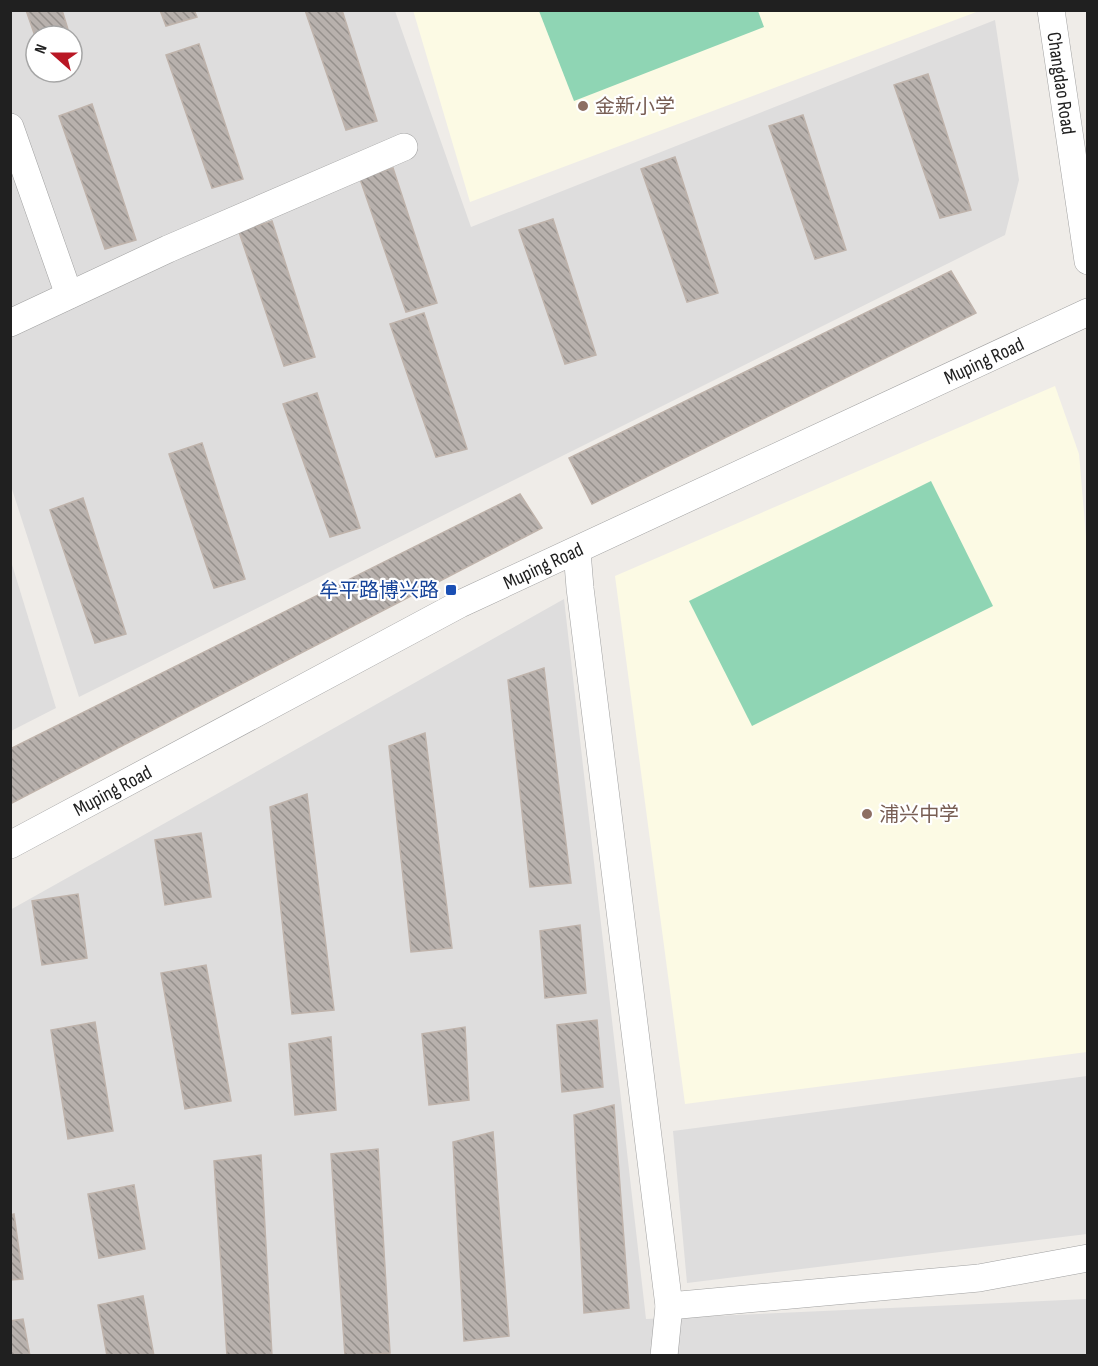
<svg xmlns="http://www.w3.org/2000/svg" width="1098" height="1366" viewBox="0 0 1098 1366" font-family="'Sofia Sans Condensed','Noto Sans SC',sans-serif">
<style>
.residential{fill:#dedddd;fill-rule:evenodd}
.education{fill:#fcfae4}
.pitch{fill:#8fd5b4}
.building{fill:url(#building-back-hatch);stroke:#bfb3ab;stroke-width:1.5}
.lines{fill:none;stroke-linecap:round;stroke-linejoin:round}
.minor-casing{stroke:#a1a1a1;stroke-width:28}
.minor{stroke:#fff;stroke-width:27}
.education-dot{fill:#8d6e63;stroke:#fff;stroke-width:2}
.transit-dot{fill:#1a4fb4;stroke:#fff;stroke-width:2}
.labels{text-anchor:middle;stroke-width:4.5;stroke-linejoin:round;paint-order:stroke}
.street-label{font-size:20px;fill:#202020;stroke:#fff}
.education-label{font-size:20px;fill:#785e54;stroke:#fff;text-anchor:start}
.transit-label{font-size:20px;fill:#164399;stroke:#fff;text-anchor:end}
</style>
<defs>
<pattern id="building-back-hatch" width="6" height="6" patternUnits="userSpaceOnUse" patternTransform="scale(1.5)"><rect width="6" height="6" fill="#b8b1ad"/><path d="M-1 5l2 2M0 0l6 6M5-1l2 2" fill="none" stroke="#95908c"/></pattern>
</defs>
<rect width="100%" height="100%" fill="#efece8"/>
<g class="residential">
<path d="M10,11H395L471,227L995,20L1019,180L1005,235L79,697L11,486ZM36,36H72V72H36Z"/>
<path d="M10,558L56,708L11,731H10Z"/>
<path d="M564,599L646,1319L1087,1299V1355H11L10,910Z"/>
<path d="M1087,1076V1234L687,1283L673,1131Z"/>
</g>
<g class="education">
<path d="M413,10L979,11L470,202Z"/>
<path d="M1055,386L1079,454L1087,548V1052L685,1104L615,576Z"/>
</g>
<g class="pitch">
<path d="M539,11H758L764,27L574,101Z"/>
<path d="M931,481L993,606L752,726L689,601Z"/>
</g>
<g class="building">
<path d="M26,10H62L70,36H36V39Z"/>
<path d="M160,10H194L197,17L166,26Z"/>
<path d="M305,10H342L377,121L346,130Z"/>
<path d="M72,43L78,62L72,63Z"/>
<path d="M199,44L243,179L212,188L166,55Z"/>
<path d="M928,74L971,210L940,218L894,85Z"/>
<path d="M92,104L136,240L105,249L59,116Z"/>
<path d="M803,115L846,250L815,259L769,126Z"/>
<path d="M675,157L718,293L687,302L641,169Z"/>
<path d="M393,168L437,303L406,312L360,179Z"/>
<path d="M553,219L596,355L565,364L519,230Z"/>
<path d="M272,221L315,357L284,366L239,232Z"/>
<path d="M951,271L976,313L592,504L569,458Z"/>
<path d="M424,313L467,449L436,457L390,324Z"/>
<path d="M317,393L360,528L330,537L283,404Z"/>
<path d="M202,443L245,579L214,588L169,454Z"/>
<path d="M520,494L542,528L10,804V749Z"/>
<path d="M83,498L126,634L95,643L50,510Z"/>
<path d="M544,668L571,883L530,887L508,680Z"/>
<path d="M425,733L452,948L411,952L389,746Z"/>
<path d="M307,794L334,1010L292,1014L270,807Z"/>
<path d="M201,833L211,897L165,905L155,840Z"/>
<path d="M78,894L87,958L42,965L32,901Z"/>
<path d="M580,925L586,993L545,998L540,931Z"/>
<path d="M206,965L231,1101L185,1109L161,973Z"/>
<path d="M597,1020L603,1087L562,1092L557,1025Z"/>
<path d="M95,1022L113,1131L68,1139L51,1030Z"/>
<path d="M465,1027L469,1100L429,1105L422,1034Z"/>
<path d="M331,1037L336,1110L295,1115L289,1044Z"/>
<path d="M614,1105L629,1308L584,1313L574,1115Z"/>
<path d="M493,1132L509,1336L464,1341L453,1142Z"/>
<path d="M378,1149L390,1353L345,1356L331,1154Z"/>
<path d="M261,1155L272,1356H227L214,1161Z"/>
<path d="M134,1185L145,1249L99,1258L88,1194Z"/>
<path d="M14,1214L23,1279L10,1280V1215Z"/>
<path d="M143,1296L154,1356H107L98,1305Z"/>
<path d="M23,1319L30,1356H10V1321Z"/>
</g>
<g class="lines">
<defs>
<g id="minor">
<path id="s1" d="M1051,10L1088,261"/>
<path d="M10,127L69,295"/>
<path d="M10,323L168,249L404,147"/>
<path d="M577,551L580,588L669,1306L664,1356"/>
<path id="s2" d="M10,845L460,604L1088,312"/>
<path d="M669,1306L979,1278L1088,1258"/>
</g>
</defs>
<use href="#minor" class="minor-casing"/>
<use href="#minor" class="minor"/>
</g>
<g class="education-dot">
<circle cx="583" cy="106" r="6"/>
<circle cx="867" cy="814" r="6"/>
</g>
<rect class="transit-dot" x="445" y="584" width="12" height="12" rx="3"/>
<g class="labels">
<g class="street-label">
<text dy="7" stroke="none"><textPath href="#s1" startOffset="74">Changdao Road</textPath></text>
<text dy="7" stroke="none"><textPath href="#s2" startOffset="1088">Muping Road</textPath></text>
<text dy="7" stroke="none"><textPath href="#s2" startOffset="602">Muping Road</textPath></text>
<text dy="7" stroke="none"><textPath href="#s2" startOffset="116">Muping Road</textPath></text>
</g>
<g class="education-label">
<text x="595" y="113">金新小学</text>
<text x="879" y="821">浦兴中学</text>
</g>
<g class="transit-label">
<text x="439" y="597">牟平路博兴路</text>
</g>
</g>
<rect width="1098" height="1366" fill="none" stroke="#202020" stroke-width="24"/>
<g transform="translate(54 54) rotate(291)"><circle r="28" fill="#ffffff" stroke="#a6a6a6" stroke-width="1.5"/>
<path d="M0-4.5L10 22L0 15L-10 22Z" fill="#b91724"/>
<text y="-9" font-size="16" font-weight="bold" text-anchor="middle" fill="#202020">N</text>
</g>
</svg>
